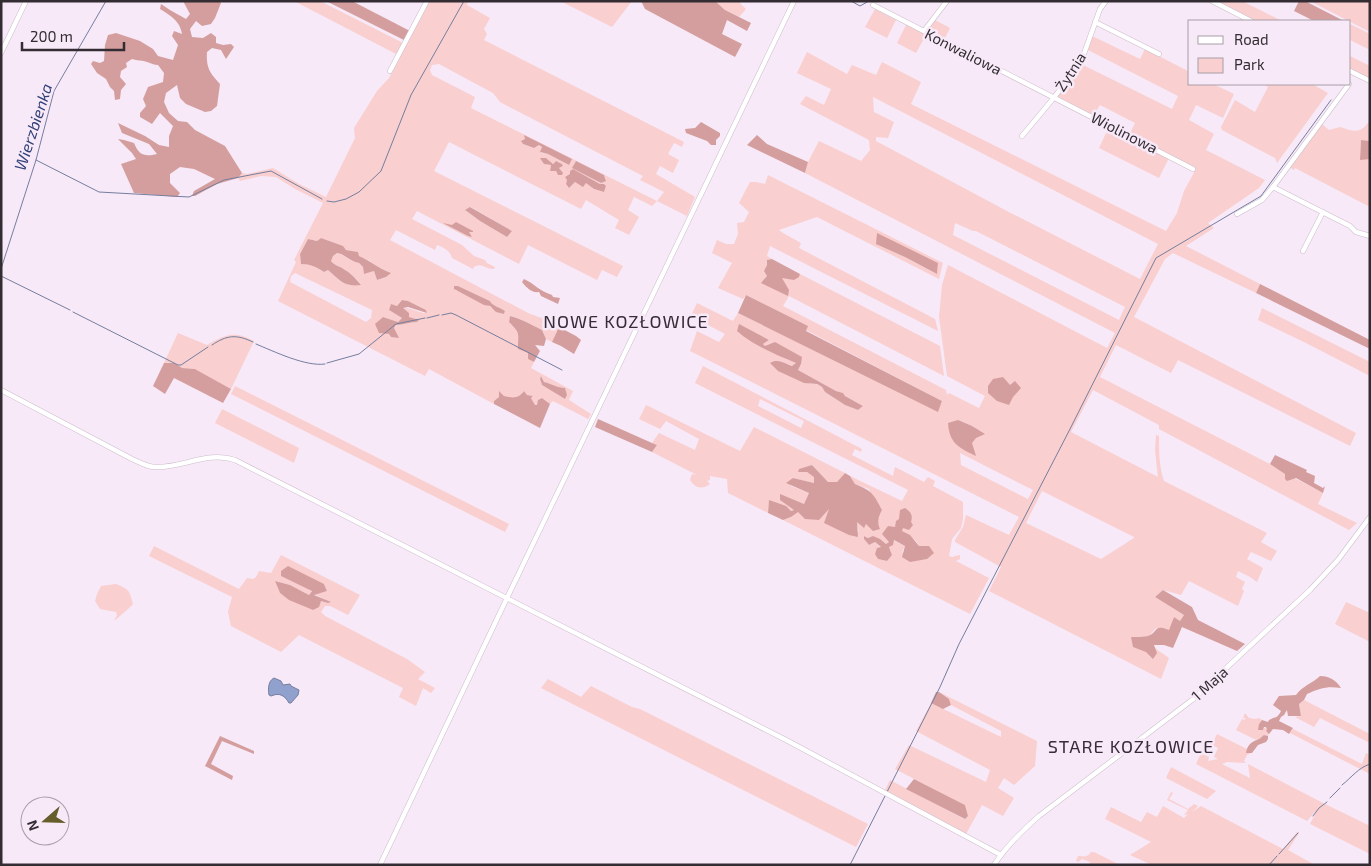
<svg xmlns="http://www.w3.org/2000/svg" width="1371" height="866" viewBox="0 0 1371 866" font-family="'Exo 2',sans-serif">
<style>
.green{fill:#f9cfcf;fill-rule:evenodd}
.forest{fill:#d59e9e}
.water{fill:#91a1cd;stroke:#757e9f}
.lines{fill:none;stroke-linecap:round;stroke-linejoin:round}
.stream{stroke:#757e9f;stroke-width:1}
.minor-casing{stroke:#cbbecc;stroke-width:5.5}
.minor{stroke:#fff;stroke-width:4.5}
.labels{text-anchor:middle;stroke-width:5;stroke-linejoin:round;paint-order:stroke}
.street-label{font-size:15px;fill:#332d33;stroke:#f7e9f7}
.water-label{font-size:16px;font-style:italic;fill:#314179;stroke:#f7e9f7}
.quarter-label{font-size:18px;letter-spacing:1px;fill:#372c37;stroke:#f7e9f7}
</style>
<rect width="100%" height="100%" fill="#f7e9f7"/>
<g class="green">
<path d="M294,1H320L403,43L398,55Z"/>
<path d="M427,1H468L467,5L490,18L484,29L487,34L484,40L684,142L682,147L674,143L668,154L679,160L673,173L660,166L656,174L695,197L687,216L657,201L652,206L634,197L628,210L639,217L629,235L615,228L619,220L586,200L581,209L449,142L434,171L623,266L617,277L602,270L597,280L528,245L519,264L417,211L412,219L462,245L474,256L485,260L487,263L495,267L494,269C486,270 482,262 474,267L473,269L452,258C450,251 445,248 437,245L435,250L396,230L390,240L530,314C535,315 539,318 544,318L551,325L559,327L552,342L546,339L542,330C532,325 522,319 511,316L509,321C521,334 518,333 518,349L528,353V359L534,362L531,368L573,391L569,400L591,414L588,419L553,401L550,404L542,398L538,400V405H535L531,398L533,396L527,395L524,391L519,397L515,399L504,397L500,392L499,397L494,401V404L429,369L425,376L278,301L296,262L294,260L323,203L295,189L276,177L261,176L240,181L238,178L242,173L247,174L273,168L299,184L326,197L355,138L354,128L377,91L389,78ZM439,64L493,93L500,102L643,176L640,180L664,192L657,201L471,108L475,97L432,75L430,70L432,65ZM525,136L571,159L569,165L548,154L541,153L542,147L539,145L534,148L523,144L522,141L525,139ZM541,158H546L553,164L556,161L562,164L563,166L559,168L562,173V175H558L556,171L550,170L551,165L544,164ZM576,161L604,175L606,180L601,183L573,168ZM573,169L600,184H604L606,186L604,192L594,189L586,182L582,186L575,182L569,188L566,184L567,180L566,177L570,174V171ZM471,207L512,231L507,237L480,221L466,211ZM321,238L342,246L346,250L358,252L359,256L370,261L378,268H381L390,273L386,277L377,280L374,271L364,274L363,267L359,263C349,261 345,255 337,253L333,256L331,261C335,266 340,266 345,270C352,274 356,279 361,284C343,288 340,280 328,270L324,272C317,267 310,264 301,264L300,254L308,239L317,241ZM295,273L372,310L371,318L366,322L290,282L291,276ZM455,286H458L490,301C492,306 500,307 505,311L504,314C496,312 496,310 489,306C478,301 466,295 455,290ZM402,300L408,301L426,310L427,313C418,313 411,307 402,308L409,313V317L418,320L417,322C409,322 404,325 397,325L394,328L398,337H391L389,334L379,332L376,324L383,317L398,322L402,318L389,310L391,305L397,306ZM541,376L544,382C552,384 558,388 565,389L567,395L565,399L542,385L540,379Z"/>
<path d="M560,1H632L612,27Z"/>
<path d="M715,1H741L740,3L746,9L739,17L725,10Z"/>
<path d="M1214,1H1242L1282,21H1253Z"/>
<path d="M1310,1H1370V32Z"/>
<path d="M875,9L896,20L887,38L865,27Z"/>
<path d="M935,20L950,28L944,40L929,32L928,30Z"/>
<path d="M1350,24L1370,34V50L1350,40Z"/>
<path d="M906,25L926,35L916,53L897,43Z"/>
<path d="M1092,36L1140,59L1145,49L1190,72V84H1213L1234,94L1223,118L1196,105L1189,120L1214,134L1206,150L1265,180L1259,188L1208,223L1214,228L1186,246L1260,284L1256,293L1173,253L1165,259L1134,317L1356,433L1350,446L1178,360L1171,373L1116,345L1100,377L1270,464C1287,475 1305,483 1323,493L1318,504L1357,523L1349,530L1159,429V425L1093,390L1071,432L1158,477L1155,450L1156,435L1159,436C1159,452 1159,466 1164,481L1267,533L1261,542L1277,551L1271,561L1251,552L1247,559L1263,568L1257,582L1250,577L1238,571L1236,577L1245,582L1242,589L1244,591L1238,606L1189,581L1181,595L1163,590L1155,597L1184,615L1180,621L1174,617L1170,630L1156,628L1149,636L1139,637L1169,658L1161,679L989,591L1001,567L955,542V540L963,527L966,515L1009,535L1019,517L690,351L697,331L719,342L725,334L691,316L697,303L733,321L738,313L938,411L942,401L806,330L807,326L746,295L743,299L718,288L732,263L712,253L717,240L726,244H734L738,234L737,223L744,222L749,212L739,203L750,182H756L765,184L768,175L943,263L939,279L817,217L779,230L783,233L801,243L799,248L935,319L938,331L770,246L767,256L772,259L767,260V265L765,271L781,277H799L800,274L940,346L944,376L789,296L783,306L946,390L947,395L949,393L979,408L985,396L947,376L939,317L942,285L948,265L1107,348L1115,333L805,173L808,162L819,141L861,161L870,150L869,140L800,104L806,96L824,105L831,89L797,73L807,52L847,74L852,65L876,75L882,62L921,82L911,104L1166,231L1177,213L1184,191L1196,169L1129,135L1135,123L1100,105L1093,116L1061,99L1058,96L1081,64L1172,109L1178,96L1088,50ZM873,97L1158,244L1140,279L1005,210L876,141V137L888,138L894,122L874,112ZM955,223L973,231H976L1125,307L1119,320L953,235ZM905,257L938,263L937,274ZM739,325L769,340L763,344L765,346L801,364L798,370L836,391L843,393L845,396L863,406L858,410L845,405L825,392L822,387L816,384H810L780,361L793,366L797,363L756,345ZM960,453L1033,490L1028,499L961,465ZM1042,491L1134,537V538L1101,559L1026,523Z"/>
<path d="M1350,56L1370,66V80L1350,70Z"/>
<path d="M1263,84H1312L1328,93L1277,163L1275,158L1222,130L1221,127L1235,100L1255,112L1268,87Z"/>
<path d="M1370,120V141L1361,140L1360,159H1370V207L1295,168L1294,170L1289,167L1322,124L1329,130L1340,127C1355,132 1361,134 1370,120Z"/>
<path d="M1109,127L1169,158L1159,178L1099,148Z"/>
<path d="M1262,308L1370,362V376L1306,343L1258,320Z"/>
<path d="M178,333L207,345C225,335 234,330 254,341L231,389L195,369L181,368L164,363Z"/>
<path d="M703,366L862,449L861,452L855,449L852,455L893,476L895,467L924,482L928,477L935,481L933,486L963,502V519L961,528L952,539L949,556L953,557L955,556L960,555V559L956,561L989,578L970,614L783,520L791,517L798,511L830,507L859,532L856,521L864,527L865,524L880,529L877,523L879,515L869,489L855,484L850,476L902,501L908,490L695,383ZM760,399L804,421L801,428L758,406ZM899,519L902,528V531L916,541L927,559L909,561L902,552L905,546L893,540L889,547L892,555L886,561L878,559L881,548L875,542L869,545L864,539L865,536C873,541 877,537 886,544L889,542Z"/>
<path d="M235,386L509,524L505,532L231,394Z"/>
<path d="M646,405L740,451L754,427L845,473L837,482H828L812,465L799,472H807L815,477L814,483L793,478L791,486L809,493L804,504L791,511L769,501L768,513L728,493L727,479L710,476V480L707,481L710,484C702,490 695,488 690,480L692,474L697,475L652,452L657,445L652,443L659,433L695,450L699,439L666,421L660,429L639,419Z"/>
<path d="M222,409L299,448L294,463L215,423Z"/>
<path d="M154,546L239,589L247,578L253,579L256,577L259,571L271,573L281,555L360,595L348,615L330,606H325L321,612L325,616L407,659L425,672L418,679L435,688L431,693L423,688L416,706L399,697L403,688L299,635L281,652L231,626L228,612L232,597L149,556ZM282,576L324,584L327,591L314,594L330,602L328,603L321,601L313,610L289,599L280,593L275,581L290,585L309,595L312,590Z"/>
<path d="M116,584C130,590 129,590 133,604L128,609L114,621L117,615L116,612L100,609L95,601L97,594L101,586Z"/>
<path d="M1346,602L1370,613V642L1335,624Z"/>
<path d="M548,679L581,697L591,686L632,707L640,709L868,824L856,847L541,688Z"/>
<path d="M939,692L1037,741L1035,766L1014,785L1004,778L998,788L1014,798L1003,816L982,805L966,834L885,790L890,780L964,819L968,816L965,805L895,769L909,745L986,782L990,770L916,731L931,703L1001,737V731L951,705L949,699Z"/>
<path d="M1304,700L1370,734V743L1320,718L1314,727L1295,717L1301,716L1299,704Z"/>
<path d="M1245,713L1249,718L1255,719L1259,718L1262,720L1259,724L1263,729L1266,727L1267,729L1266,731L1269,734L1268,736L1266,735L1256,740L1236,730L1242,719L1245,720V718H1243Z"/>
<path d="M1293,729L1362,764L1366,753L1370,755V774L1290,733Z"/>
<path d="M1217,734L1247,749L1246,753H1251L1247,755L1244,761L1246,763L1227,762L1222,764L1250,778L1248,764L1323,803L1370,826V854L1310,824L1316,812H1315L1307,821L1196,764L1201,753L1209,757L1208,761L1218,759L1214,757L1218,748L1212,745Z"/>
<path d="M1171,767L1216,791L1207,799L1166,778Z"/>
<path d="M1171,792L1173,793L1169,799L1188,809L1194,804L1198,806L1192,812L1201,806L1283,849L1297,832L1299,833L1288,850L1315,865H1152L1130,855L1151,842L1105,819L1111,807L1141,822L1147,812L1157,817L1163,806L1184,818L1188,814L1184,815L1188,810L1167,800Z"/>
<path d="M1091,852H1094L1120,865H1089L1090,862L1082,859L1078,862L1076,861L1078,856C1084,856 1087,858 1091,852Z"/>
</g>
<g class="forest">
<path d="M183,1H219L221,3L215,18L211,24L202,26L196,21L190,29L192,37L203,38L211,33L216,37V43L223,45L231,44L234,47L226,59L221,50L212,48L207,52C206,68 210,73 220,84L217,106L211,111L205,112L186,104L180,98L177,85L166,93L164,102L169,113L178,121L187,122L195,130L225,146L242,173L238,178L217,184L195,196H192L194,191L215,179L194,169L180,167L170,174V183L180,193L177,197L134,193L121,164L136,159L132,153L118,139L124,140L134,143C139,155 144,157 157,154L149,144L122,133L118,123L145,136L159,145L169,147V136L173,126L160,113L152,124L140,117V113L146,106L143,99L148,87L163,82L164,73L158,65C154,65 151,63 147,62C143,60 137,61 132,59L126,63L127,67L121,71L120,77L126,84L121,90L120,99L115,100L114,91L110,87L106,79L97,73L91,64L93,61L100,63L104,61L105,45L108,35L116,33L140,41L153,49L158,56L173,60L178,45L172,36L174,31L182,34C180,21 171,16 160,9L161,4L170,10L186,19L190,14Z"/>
<path d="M326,1H352L410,31L404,40Z"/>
<path d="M641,1H715L725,10L751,23L747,31L727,20L722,34L742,44L735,57L645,9Z"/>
<path d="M1299,1H1305L1342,20L1341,21H1314L1294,11Z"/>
<path d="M701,122L720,133V136L716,140V145H711L707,141L686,133L685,129L695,128Z"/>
<path d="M524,135L572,159L569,165L548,154L540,152L542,147L539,145L534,148L523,144L521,141L525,139Z"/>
<path d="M757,135L767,144L808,162L805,173L747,145Z"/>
<path d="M1361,140L1370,141V159L1360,160Z"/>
<path d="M540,158H546L553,164L556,161L562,164L563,166L559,168L563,173L562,175H558L556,171H550L551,165L544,164Z"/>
<path d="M576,161L604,175L606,181L601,183L572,168Z"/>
<path d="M573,169L600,184H604L606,186L604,192L594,189L586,183L583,187L575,182L569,188L566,184L567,180L565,177L570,174V171Z"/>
<path d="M470,207L512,231L507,237L480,221L465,210Z"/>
<path d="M456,222L473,231V232H469L472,237L468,236L443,223L452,225Z"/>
<path d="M877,233L938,263L937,274L905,257L876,244Z"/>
<path d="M321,238L343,246L346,250L358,252L359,256C371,261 379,269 391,273L386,277L377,280L374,271L364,274L363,267L359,263C349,261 345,254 337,253L333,256L331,261C335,266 340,266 345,270C352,274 356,279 361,285C343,287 341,281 328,270L324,272C317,267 310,264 301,264L300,254L308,239L317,241Z"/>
<path d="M772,259L800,274L799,277L794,280L782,278L789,290L788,296L761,283L767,276L764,271L767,265V260Z"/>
<path d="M524,279C535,284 539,291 552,295L553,297L560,298L558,304L541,296L539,292C531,293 527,288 522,282Z"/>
<path d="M1260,284L1370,340V349L1256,293Z"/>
<path d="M454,286H458L490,301C492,306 500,307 505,311L504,314L496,312L490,306L484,305L454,289Z"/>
<path d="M746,295L808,326L806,331L942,401L938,412L738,313Z"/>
<path d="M402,300L408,301L426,310L427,313L408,307L403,308L409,313V317L419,320L417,322C409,322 404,325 396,325L394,328L399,338L391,337L389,334L379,333L375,324L383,317L398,322L402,318L389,310L391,304L397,306Z"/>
<path d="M510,316C522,319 532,325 542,330L546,339L544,346L535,345L540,351L534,362L528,359V353L518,349C518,333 521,334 509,322Z"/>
<path d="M739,324L769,340L763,344L765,346L775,342L802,357L801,364L798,370L836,391L843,393L845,396L863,406L858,410L845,405L825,392L822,387L817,384L804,383L778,371L770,363C777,358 785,363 792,366L796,363C775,354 754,346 737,331Z"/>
<path d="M559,327L576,336L581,340L574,354L561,346L552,342Z"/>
<path d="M164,363H174L182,368L195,369L231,389L223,403L174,378L165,394L153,386Z"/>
<path d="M541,376L544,382C552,384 558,388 565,388L567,395L565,399L542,385L540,379Z"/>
<path d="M1003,377L1010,385L1015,381L1021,388L1013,397L1009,405L997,401L988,393V386L993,379Z"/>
<path d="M499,391L504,396C513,398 518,399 524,391L527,395L533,396L531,398L535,405H537L538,400L542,398L550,404L540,428L494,404V401L499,397Z"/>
<path d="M598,419L652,443L657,445L652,452L595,427Z"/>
<path d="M958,420L972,426L985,434L976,438L972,443L976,456C959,448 949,443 948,423Z"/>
<path d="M1275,455L1307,470L1306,472L1315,476L1314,483L1323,488L1325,486L1323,493L1296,478L1287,481L1285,479V474L1270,464Z"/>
<path d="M812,465L828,482H837L845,473L850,476L855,484C872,491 873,493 882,510C878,517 877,522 880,529L873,531L866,524L864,528L857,522L858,537L849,535L824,523L829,509L819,520L805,519L798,512L791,517L783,520L768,513L769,500L786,506L791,511L794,510L780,500V494L804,504L809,493L786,483L793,478L814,483V477L807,472H798L799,469Z"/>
<path d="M905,508C911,512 913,515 911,522L913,525L909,530L903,528L902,531L910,535L919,546H929L934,553L927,559L910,562L902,557L905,546L894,540L893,545L889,547L892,555L887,561L878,559L875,554L877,548L881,547L875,542L869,545L864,539V536L868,538L873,536L880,539L886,544L889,542L882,534L888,526L895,527L896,521L899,519L900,510Z"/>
<path d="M288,566L324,584L327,591L314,595L331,602L328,603L321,601L319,607L313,610L289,600L280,593L275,581L290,585L309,595L312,591L281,576V571Z"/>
<path d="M1163,590L1192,607L1198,620L1245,644L1237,651L1182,627L1173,648L1164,645H1154L1157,653L1153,659L1146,652L1133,647L1131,637C1136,637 1143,637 1148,636C1159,632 1153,624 1169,630L1174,617L1180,621L1184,615L1155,597Z"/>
<path d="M1320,676C1329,676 1336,680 1341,688C1327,686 1320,688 1307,694L1304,700L1299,704L1301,716H1288L1287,710L1284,715L1281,717L1279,721L1293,728L1289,734L1283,730L1273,729L1269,734L1266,731L1267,729L1266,727H1264L1263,730H1258L1259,724L1262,720L1268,722L1269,720C1276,716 1277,719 1281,711L1273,705L1279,696L1296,695C1302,686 1313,683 1320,676Z"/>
<path d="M936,692H939L949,699L951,705L943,709L931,703Z"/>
<path d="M1264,735L1268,736V739L1266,742L1258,745L1252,753H1246C1249,739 1256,743 1264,735Z"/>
<path d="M220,736L254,751V754L222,741L211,764L233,776L232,780L205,766Z"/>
<path d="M914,779L965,805L968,816L965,819L906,789Z"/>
</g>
<path class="water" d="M274,678L281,681L283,685L290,684L291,686L299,690L298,695L291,703H289C285,696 280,692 271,696L269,695C268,689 268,681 274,678Z"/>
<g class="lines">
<g class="stream">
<path d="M851,1L860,6L869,1"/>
<path d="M36,160L99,192L189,197L224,180L271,171L322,199"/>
<path d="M327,201L334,202L346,199L359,192L381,171L411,95L464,1"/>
<path d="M1,269L36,160L54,91L106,1"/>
<path d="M1,276L70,310"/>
<path d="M73,312L178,365H181L208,347"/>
<path d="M442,315L451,313L456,315L562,370"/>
<path d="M427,318L439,315"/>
<path d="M256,344C273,351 306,367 325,364"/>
<path d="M212,345C227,335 236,334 253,342"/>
<path d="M327,363L359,354L396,324L425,318"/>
<path d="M1342,785C1352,777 1358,768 1370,764"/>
<path d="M887,792L940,687L959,644L1069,431L1156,258L1261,196L1331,100"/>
<path d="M1330,798L1340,788"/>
<path d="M1313,816L1319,808L1327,802"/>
<path d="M1279,854L1298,833"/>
<path d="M850,865L885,796"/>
<path d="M1269,865L1277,856"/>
</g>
<defs>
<g id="minor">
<path d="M1212,1L1251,21"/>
<path d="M873,5L1193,169"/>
<path d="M1095,22L1159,54"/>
<path d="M924,31L947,1"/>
<path d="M1,53L26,1"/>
<path d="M390,71L427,1"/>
<path d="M1350,71L1370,81"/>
<path d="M1022,136L1052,100L1081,62L1100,9L1106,1"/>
<path d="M1273,187L1350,226L1356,232L1370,236"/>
<path d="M1237,214L1262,200L1273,187L1349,84"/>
<path d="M1303,251L1323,212"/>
<path d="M1,390L132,459C141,463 149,468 158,467C184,467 209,451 235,460L788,741L1001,855"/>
<path d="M380,865L507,598L794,1"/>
<path d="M994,865C1006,846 1022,831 1039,816L1192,700L1310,590L1338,560L1370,517"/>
</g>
</defs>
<use href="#minor" class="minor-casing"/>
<use href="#minor" class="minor"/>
</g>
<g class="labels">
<g class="street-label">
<text transform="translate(963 52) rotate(27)" y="5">Konwaliowa</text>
<text transform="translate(1071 72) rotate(-57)" y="5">Żytnia</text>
<text transform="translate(1124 133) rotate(27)" y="5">Wiolinowa</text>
<text transform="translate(1210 684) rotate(-42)" y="5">1 Maja</text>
</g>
<g class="water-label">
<text transform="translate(33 127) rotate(-72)" y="6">Wierzbienka</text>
</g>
<g class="quarter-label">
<text x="626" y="328">NOWE KOZŁOWICE</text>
<text x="1131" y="753">STARE KOZŁOWICE</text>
</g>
</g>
<rect width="1371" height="866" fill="none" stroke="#332d33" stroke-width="5"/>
<rect x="1188" y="20" width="162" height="65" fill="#f7e9f7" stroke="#a99ea9"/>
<rect x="1198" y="36" width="25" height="8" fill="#ffffff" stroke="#a99ea9"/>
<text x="1234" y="45" font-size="15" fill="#332d33">Road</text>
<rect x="1198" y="58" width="25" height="15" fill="#f9cfcf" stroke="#a99ea9"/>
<text x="1234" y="70" font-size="15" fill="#332d33">Park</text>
<g transform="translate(45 821) rotate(250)"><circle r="24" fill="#f7e9f7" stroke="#a99ea9"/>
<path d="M0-4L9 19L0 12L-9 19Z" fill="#655d2a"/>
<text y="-8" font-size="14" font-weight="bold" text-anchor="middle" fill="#332d33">N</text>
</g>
<path d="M22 42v8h102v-8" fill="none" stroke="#332d33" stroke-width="2.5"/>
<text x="30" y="42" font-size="15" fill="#332d33" stroke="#f7e9f7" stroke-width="4" paint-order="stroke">200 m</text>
</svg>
